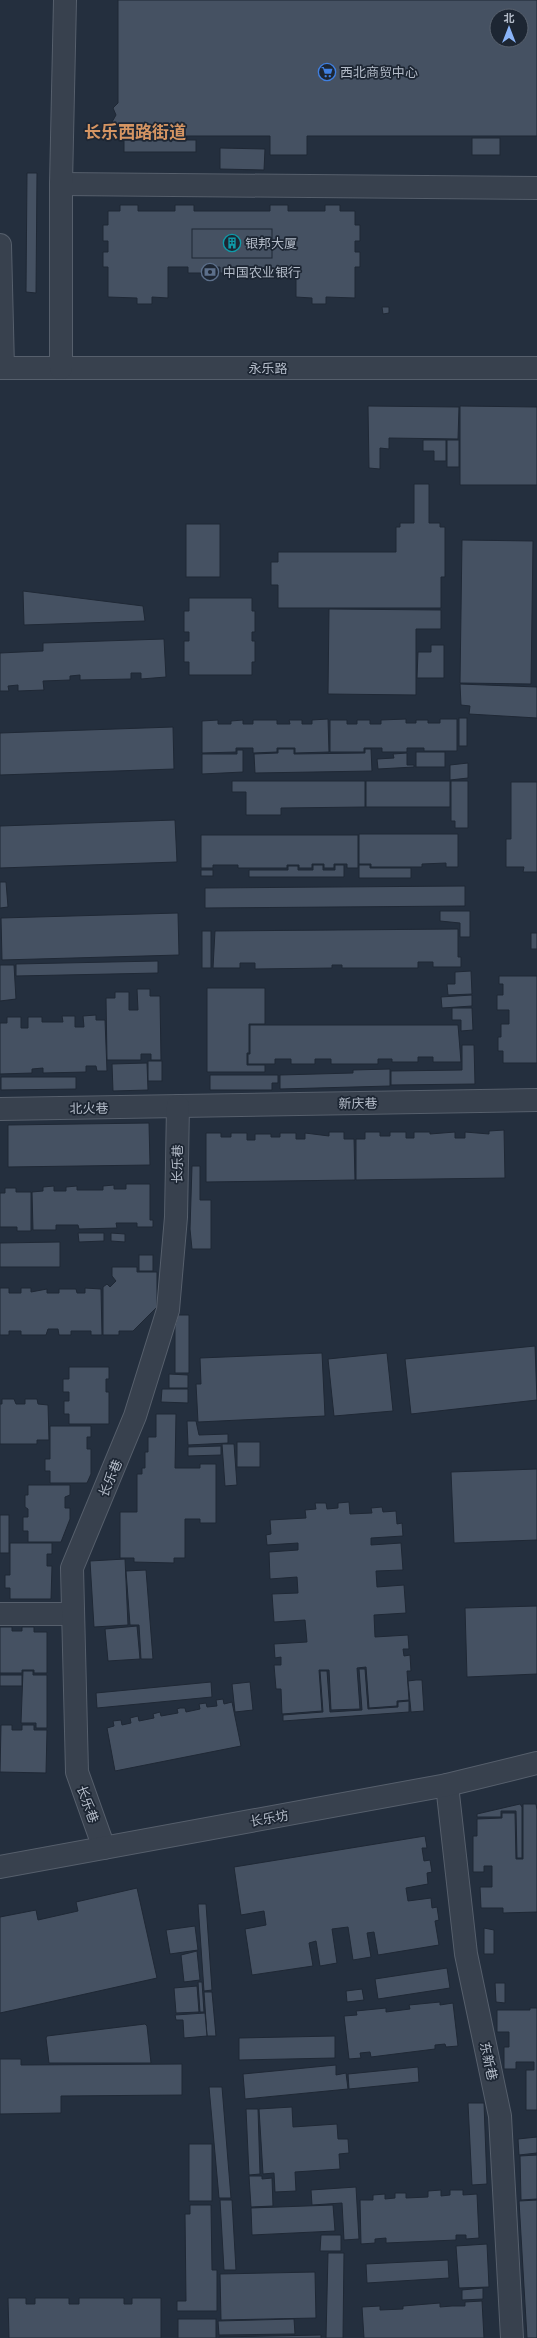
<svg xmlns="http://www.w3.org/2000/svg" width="537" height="2338" viewBox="0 0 537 2338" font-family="Raleway,'Noto Sans SC',sans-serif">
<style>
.building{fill:#455162;stroke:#1f2835;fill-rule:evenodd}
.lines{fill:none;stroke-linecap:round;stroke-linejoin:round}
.minor-casing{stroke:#565f6c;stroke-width:24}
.minor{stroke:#38414e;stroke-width:22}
.labels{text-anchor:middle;stroke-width:3.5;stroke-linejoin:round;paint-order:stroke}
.poi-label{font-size:13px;fill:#b4bcc9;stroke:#1d2633;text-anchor:start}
.street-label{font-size:13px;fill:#b4bcc9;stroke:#1d2633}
.district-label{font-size:17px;font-weight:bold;fill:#d59563;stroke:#1d2633}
</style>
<rect width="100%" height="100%" fill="#242f3e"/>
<g class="building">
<path d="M118,0H537V136H307V155H270V136H172V133H160V139H118V126L112,122L116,115L113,108L118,103ZM497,16H521V40H497Z"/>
<rect x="472" y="138" width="28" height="17"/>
<rect x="124" y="140" width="72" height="12"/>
<path d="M220,148L265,149L264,170L220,169Z"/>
<path d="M27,173H37L36,293L26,292Z"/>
<path d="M120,205H138V211H175V205H194V211H270V205H288V211H325V205H340V211H355V225H360V241H355V252H360V267H355V298L326,297V304H312V298L296,297V267H276V273H255V267H244V273H220V267H207V273H188V267H168V298L152,297V304H137V298L108,297V267H103V252H108V241H103V225H108V211H120Z"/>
<rect x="192" y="229" width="80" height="29"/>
<path d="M382,307H389V313L383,314Z"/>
<path d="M368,406L459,407L458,439L389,438V449L380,448V469L369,468Z"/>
<path d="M460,406L537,407V485H460Z"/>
<path d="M423,440H446V461H434V451H423Z"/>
<rect x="447" y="440" width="12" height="27"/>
<path d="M414,484H429V523H440V527H445V577H441V608H278V585H271V562H278V552H396V527H400V523H414Z"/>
<rect x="186" y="524" width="34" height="53"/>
<path d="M462,540L533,541L531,684L460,683Z"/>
<path d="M23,591L143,606L145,621L24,625Z"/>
<path d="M189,598H252V611H255V632H252V641H255V662H252V675H189V662H184V641H189V632H184V611H189Z"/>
<path d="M329,609L441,610V629H416V695L328,694Z"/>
<path d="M164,639L166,677L141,679V673H131V679L80,680V675L70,676V680L43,681L44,690L18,691V685L8,686L9,691H0V653L43,651V643Z"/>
<path d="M431,645H444V678H417L418,652H431Z"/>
<path d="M460,684L537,687V718L469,714L470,706L461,705Z"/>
<rect x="459" y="718" width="8" height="28"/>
<path d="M328,719L329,752L295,753V748H277V752L253,753V748H236V752L202,753V721L218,720V724H231V721L243,720V724H253V720H277V724H290L289,720H302V724H312V720Z"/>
<path d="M406,719V723H416V720H428V723H440V719H457V751H424V748H407V752H382V748H364V752H330V720H347V724H357V720H370V724H381V720Z"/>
<path d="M173,727L174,769L0,775V733Z"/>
<path d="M278,749H294V754L365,753V749H371L372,771L255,773L254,754L278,753Z"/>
<path d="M237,750H243V772L202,774V754H237Z"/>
<rect x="416" y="752" width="29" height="15"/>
<path d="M407,753V765H414V767L378,769L377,759L394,758L393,754Z"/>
<path d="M468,763V778L450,780V765Z"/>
<path d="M232,781H365V807L281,808V815H246V792H232Z"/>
<rect x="366" y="781" width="84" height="26"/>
<path d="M451,781H468V828H455V821H451Z"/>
<path d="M511,782H537V872H523L524,867H506V839H511Z"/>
<path d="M175,820L177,862L0,868V826Z"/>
<path d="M359,834H458V867H446V863L422,864V867H371V864H359Z"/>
<path d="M201,835H358V868H347V864H334V868H324V864H312V868H299V865H287V868H238V865H213V868H201Z"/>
<path d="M313,865H323V870H335V865H344V877H249V870H288V866H298V870H313Z"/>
<path d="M359,865H370V868H411V878H359Z"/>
<rect x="201" y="870" width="12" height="6"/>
<path d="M0,882H6L8,907L0,908Z"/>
<path d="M465,886V906L205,908V888Z"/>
<path d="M440,911H470V937H460V923L440,921Z"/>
<path d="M178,913L179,955L2,960L1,918Z"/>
<path d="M458,929V957H461V967H433V962H418V968H342V965H332V968L255,969V963H240V968H213L215,931Z"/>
<rect x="202" y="931" width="9" height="37"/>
<rect x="531" y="933" width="6" height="16"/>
<path d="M158,961V973L16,976V964Z"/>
<path d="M0,965H14L16,999L0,1001Z"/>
<path d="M471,971L472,994L448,995L447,984H455V972Z"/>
<path d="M499,976H537V1063H503V1051H498V1037H501V1024H509V1010H497V995H503V984H499Z"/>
<path d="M207,988H265V1024H249V1053H247V1065H265V1072H207Z"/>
<path d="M137,989H150V996H160L161,1060H151V1054H141V1060H107L106,998H115V992H129V1010H138Z"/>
<path d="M472,995V1006L442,1008L441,997Z"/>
<path d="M452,1008H472L473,1030L461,1031V1020H452Z"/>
<path d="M96,1015V1020H105L107,1071H97L96,1066H86V1072L43,1073V1068L32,1069V1073L0,1074V1023H7V1017H21V1028H28V1017H42V1022H63L62,1016H75V1027H84L83,1016Z"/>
<path d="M250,1025H458L461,1062H433V1057H418V1062H392V1059H378V1064H331V1059H315V1064H291V1059H275V1064H248V1054H250Z"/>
<path d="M462,1045H474L475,1084L391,1085V1071L462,1070Z"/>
<rect x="148" y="1061" width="14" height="20"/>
<path d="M147,1063L148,1090L113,1091L112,1064Z"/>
<path d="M390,1069V1086L280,1089V1075L353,1073V1070Z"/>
<path d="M210,1075H278V1083H272V1090H210Z"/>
<path d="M1,1077H76V1089L1,1090Z"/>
<path d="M149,1123L150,1165L8,1167V1125Z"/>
<path d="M504,1130L505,1178L356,1180V1139H365V1132H380V1136H390V1132H406V1138H414V1132H430V1134L455,1132V1138H465V1132L489,1134V1131Z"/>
<path d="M329,1132H344V1139H354L355,1180L206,1182V1133H221V1137H231V1133H247V1140H255V1134H271V1137H280V1133H296V1139H305V1133L329,1136Z"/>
<path d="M192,1166H200V1200H211V1249H192L190,1229Z"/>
<path d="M126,1184H150V1220H153V1227H137V1223H116L117,1228L79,1229L78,1225H56V1230H33L32,1192L43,1191V1187L54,1186V1191H66V1187L77,1186V1190H103V1186L114,1185V1189H126Z"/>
<path d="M5,1188H16V1192H31V1231H17V1227H0V1193H5Z"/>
<path d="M78,1233H104V1241L79,1242Z"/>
<path d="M111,1233L125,1234V1242L111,1241Z"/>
<path d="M60,1242V1267H0V1243Z"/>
<rect x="139" y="1255" width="14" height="16"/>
<path d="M112,1267H137V1272H157V1307L133,1331H119V1335H103V1287L107,1284L110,1287L116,1281L112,1276Z"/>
<path d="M0,1288H9V1293H21V1288H31V1292L47,1289V1293H59V1289H76L77,1293H85V1288L101,1289L102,1335H91V1331H71V1335H59L58,1329H48L46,1335H21V1331H9V1335H0Z"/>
<path d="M178,1315H189V1373H175V1326Z"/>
<path d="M535,1346L537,1400L411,1414L405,1359Z"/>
<path d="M322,1353L325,1416L198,1422L196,1384H201L200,1358Z"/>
<path d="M387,1353L393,1411L334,1416L328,1359Z"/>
<path d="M69,1367H109V1379H106V1392H109V1424H69V1414H64V1401H69V1392H63V1379H69Z"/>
<path d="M169,1374L188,1375V1388H169Z"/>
<path d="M162,1389H188V1403L161,1402Z"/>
<path d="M2,1399H14L16,1404H25V1399H37L38,1404L48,1405L49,1440H37V1444H0V1404H2Z"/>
<path d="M156,1414H176L175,1468H200V1464H216V1523H200V1519H185V1558H174V1563L134,1562V1558H120V1512H137V1474H142V1468H145V1452H148V1437H156Z"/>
<path d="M187,1421H196L199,1435L228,1434V1443L188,1445Z"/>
<path d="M50,1426H91V1437H87V1449H91V1474L87,1483H50V1471H45V1459H50Z"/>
<rect x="237" y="1442" width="23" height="25"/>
<path d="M222,1444H234L237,1485L225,1486Z"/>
<path d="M221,1446V1455L188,1456V1447Z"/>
<path d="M537,1469V1540L454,1543L451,1472Z"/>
<path d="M28,1485H70V1495L65,1497V1508H70V1519L61,1542H28V1531H23V1517H28V1509L25,1507V1495H28Z"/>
<path d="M349,1502L350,1514L372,1513L371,1508L382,1507L383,1512L396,1511L397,1524L402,1523L403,1536L371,1538V1545L401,1543L403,1570L376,1571L377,1587L404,1585L406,1613L374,1615L375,1637L408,1635L409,1649H403L404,1656L410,1655L411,1671H407L409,1700L397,1701V1706L369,1708L366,1667L357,1668L360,1709L331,1710L329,1670H319L322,1711L282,1714L281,1689H276L274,1665H281V1657L275,1658L274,1644L307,1642L305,1620L274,1622L272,1594L298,1593L297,1577L270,1579L269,1552L298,1550V1543L267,1545L266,1535L271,1534L270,1520L306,1518L305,1510L316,1509L315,1503H326L327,1509L338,1508V1503Z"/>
<rect x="0" y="1515" width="9" height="38"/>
<path d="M10,1543H52V1554H47V1566H52L51,1599H10V1588H5V1575H10Z"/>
<path d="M125,1559L128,1625L94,1627L90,1561Z"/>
<path d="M146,1570L153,1659H141L139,1625H130L126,1571Z"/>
<path d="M537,1606V1674L467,1677L465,1608Z"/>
<path d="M137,1626L140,1659L108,1661L105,1629Z"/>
<path d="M0,1627H12V1631H22V1627H34V1632H47V1673H34V1670H22V1673H0Z"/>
<path d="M359,1669H365L368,1709L398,1707V1702L409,1701V1712L283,1721V1715L323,1712L320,1671H327L330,1712L362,1710Z"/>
<path d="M23,1671H33V1675H47V1728H36V1723H21Z"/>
<rect x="0" y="1675" width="22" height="11"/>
<path d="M416,1680H422L424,1711L411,1712L408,1681Z"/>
<path d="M211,1682L212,1697L97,1708L96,1693Z"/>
<path d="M250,1682L253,1710L235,1712L232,1684Z"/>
<path d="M223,1699L224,1704L232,1702L241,1746L115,1771L107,1728L114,1726L113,1721L121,1720L122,1725L131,1723L130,1718L138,1716L139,1721L154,1718L153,1714L160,1712L161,1716L178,1713L177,1709L180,1708H185L186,1712L200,1709L199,1704L206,1703L207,1707L217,1706L216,1700Z"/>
<path d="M1,1725H12V1730H22V1725H34V1730H47L46,1773L0,1772Z"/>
<path d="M520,1804L522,1807V1858H517L516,1811H501V1817H477V1814Z"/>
<path d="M523,1804H536L537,1810V1912L503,1913V1908H481L480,1887H492V1866H484V1872H473V1836H477V1819L502,1818V1813H515L516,1859H523Z"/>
<path d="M425,1836L427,1848H422L424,1861L430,1860L432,1872L427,1873L428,1884L406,1888L408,1901L431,1898L432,1908L437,1907L439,1920L435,1921L439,1945L378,1955L374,1932L367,1933L371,1957L353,1960L348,1927L332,1929L337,1963L320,1966L316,1941L309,1943L313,1966L252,1975L245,1929L266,1925L264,1911L241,1915L234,1867Z"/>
<path d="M137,1888L157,1978L0,2013V1917L36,1910L38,1920L78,1911L76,1902Z"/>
<path d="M198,1904H206L212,1990L204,1991Z"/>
<path d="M195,1926L198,1950L170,1954L166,1930Z"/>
<path d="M484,1928L494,1930V1954H484Z"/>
<path d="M197,1951L200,1980L184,1982L181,1955Z"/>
<path d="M447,1968L450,1988L378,1999L375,1979Z"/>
<path d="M198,1982H202L204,2012H200Z"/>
<path d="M495,1983H505V2003L496,2002Z"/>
<path d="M197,1986L199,2012L176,2013L174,1988Z"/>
<path d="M362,1989L364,2000L347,2002L346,1991Z"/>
<path d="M204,1992H212L216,2036H207Z"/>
<path d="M440,2002V2005L453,2003L458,2046L446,2047L445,2044L435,2045V2049L371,2057L370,2052L360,2053L361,2058L349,2059L344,2016L357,2015L356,2011L386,2008V2012L410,2009L409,2005Z"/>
<path d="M530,2008H537V2110H526V2070H534V2062H516V2069H504V2047H509V2032H497V2010H530Z"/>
<path d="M205,2013L207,2036L184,2038L183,2020H176L175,2015Z"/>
<path d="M145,2024L147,2026L151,2063H49L46,2038L47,2036Z"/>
<path d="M335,2036V2058L239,2060V2038Z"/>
<path d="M0,2059H21V2065L182,2064V2095L61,2096V2113L0,2114Z"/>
<path d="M336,2065V2075L346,2073L348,2089L245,2099L243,2074Z"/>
<path d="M418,2067L419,2082L349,2089L348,2074Z"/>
<path d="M209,2087H222L231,2198H219Z"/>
<path d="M468,2103H484L487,2184L472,2185Z"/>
<path d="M292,2107L293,2127L337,2124L338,2139H348L349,2153L339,2154L340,2169L295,2172L296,2191L275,2192L274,2173L263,2174L259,2109Z"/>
<path d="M246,2109H258L260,2174L249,2175Z"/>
<path d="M537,2137V2153L519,2155L518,2139Z"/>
<rect x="189" y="2144" width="23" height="57"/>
<path d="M537,2155V2199L521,2200L520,2156Z"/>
<path d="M249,2176H262V2179L272,2178L273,2206L251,2207Z"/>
<path d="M356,2187L359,2239L344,2240L342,2203L312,2205L311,2190Z"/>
<path d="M441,2190V2196L450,2195V2190H463V2195L477,2194L479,2238L466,2239V2235H456V2240L386,2243V2238L375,2239V2243L361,2244L360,2200H373V2195L385,2194V2199L395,2198V2193H406V2198L428,2197V2191Z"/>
<path d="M220,2200H232L236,2270H224Z"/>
<path d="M537,2200V2338H527L519,2201Z"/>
<path d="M190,2205H211L212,2270H217V2311H177V2301H186L185,2214H190Z"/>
<path d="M333,2205L335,2231L252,2235L251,2208Z"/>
<path d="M321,2235H341V2251H320Z"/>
<path d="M487,2244L489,2287L459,2288L456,2246Z"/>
<path d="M328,2253H344L343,2338H326Z"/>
<path d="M448,2260L449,2278L367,2283L366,2264Z"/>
<path d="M315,2272L316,2318L221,2320L220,2274Z"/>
<path d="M483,2288V2299L462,2300V2290Z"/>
<path d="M8,2298H26V2304H35V2298H69V2304H79V2298H124V2304H132V2298H161V2338H9Z"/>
<path d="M482,2301L484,2338H364L362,2307L380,2306V2310L403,2309V2306L440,2303V2307L452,2306H465V2302Z"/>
<rect x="178" y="2319" width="38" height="19"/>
<path d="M294,2319L295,2334L219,2335L218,2321Z"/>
<path d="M321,2335V2338H219V2337Z"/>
</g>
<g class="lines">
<defs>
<g id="minor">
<path d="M61,184L537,188"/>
<path d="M0,245L3,368"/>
<path d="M0,368H537"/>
<path d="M61,368V184L65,0"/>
<path d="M0,1109L537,1100"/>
<path d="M0,1614H73"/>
<path d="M447,1785L466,1954L500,2116L512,2338"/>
<path d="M104,1848L77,1772L72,1568L135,1416L168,1310L176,1217L178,1106"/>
<path d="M0,1867L447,1785L537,1763"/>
</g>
</defs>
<use href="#minor" class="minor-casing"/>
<use href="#minor" class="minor"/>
</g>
<defs>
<symbol id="supermarket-ring" viewBox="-11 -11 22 22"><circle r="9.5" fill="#1d2633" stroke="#3f7fe0" stroke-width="1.5"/><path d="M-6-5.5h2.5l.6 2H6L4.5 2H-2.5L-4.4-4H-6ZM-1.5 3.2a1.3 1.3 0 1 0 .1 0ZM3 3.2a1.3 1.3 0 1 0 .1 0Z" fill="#3f7fe0"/></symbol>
<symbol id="building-ring" viewBox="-11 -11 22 22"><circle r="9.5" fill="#1d2633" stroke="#0f9aa8" stroke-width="1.5"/><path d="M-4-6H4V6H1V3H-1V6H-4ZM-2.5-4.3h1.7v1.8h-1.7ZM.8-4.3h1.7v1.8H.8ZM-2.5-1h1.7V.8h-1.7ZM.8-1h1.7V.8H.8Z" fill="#0f9aa8"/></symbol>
<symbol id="bank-ring" viewBox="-11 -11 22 22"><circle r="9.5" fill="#1d2633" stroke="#5c6f8a" stroke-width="1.5"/><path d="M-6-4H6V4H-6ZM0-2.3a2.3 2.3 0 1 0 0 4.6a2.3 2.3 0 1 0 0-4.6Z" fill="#5c6f8a"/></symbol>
</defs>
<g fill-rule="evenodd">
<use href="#supermarket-ring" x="317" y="62" width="20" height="20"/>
<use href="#building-ring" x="222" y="233" width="20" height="20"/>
<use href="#bank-ring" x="200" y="262" width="20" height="20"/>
</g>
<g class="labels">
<g class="poi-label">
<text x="340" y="77">西北商贸中心</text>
<text x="245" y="248">银邦大厦</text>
<text x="223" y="277">中国农业银行</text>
</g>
<g class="street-label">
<text x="268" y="373">永乐路</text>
<text transform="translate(358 1103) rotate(-1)" y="5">新庆巷</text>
<text transform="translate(89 1108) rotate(-1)" y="5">北火巷</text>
<text transform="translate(177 1164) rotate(-89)" y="5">长乐巷</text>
<text transform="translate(110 1478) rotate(-67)" y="5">长乐巷</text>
<text transform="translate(88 1804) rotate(70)" y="5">长乐巷</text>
<text transform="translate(269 1818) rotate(-10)" y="5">长乐坊</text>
<text transform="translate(489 2061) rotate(78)" y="5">东新巷</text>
</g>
<g class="district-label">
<text x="135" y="138">长乐西路街道</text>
</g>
</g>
<g transform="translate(509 28)"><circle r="19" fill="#1d2633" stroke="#59626f"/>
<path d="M0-3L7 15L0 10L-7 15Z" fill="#8ab4f8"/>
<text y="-6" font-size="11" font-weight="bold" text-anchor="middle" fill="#b4bcc9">北</text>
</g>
</svg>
